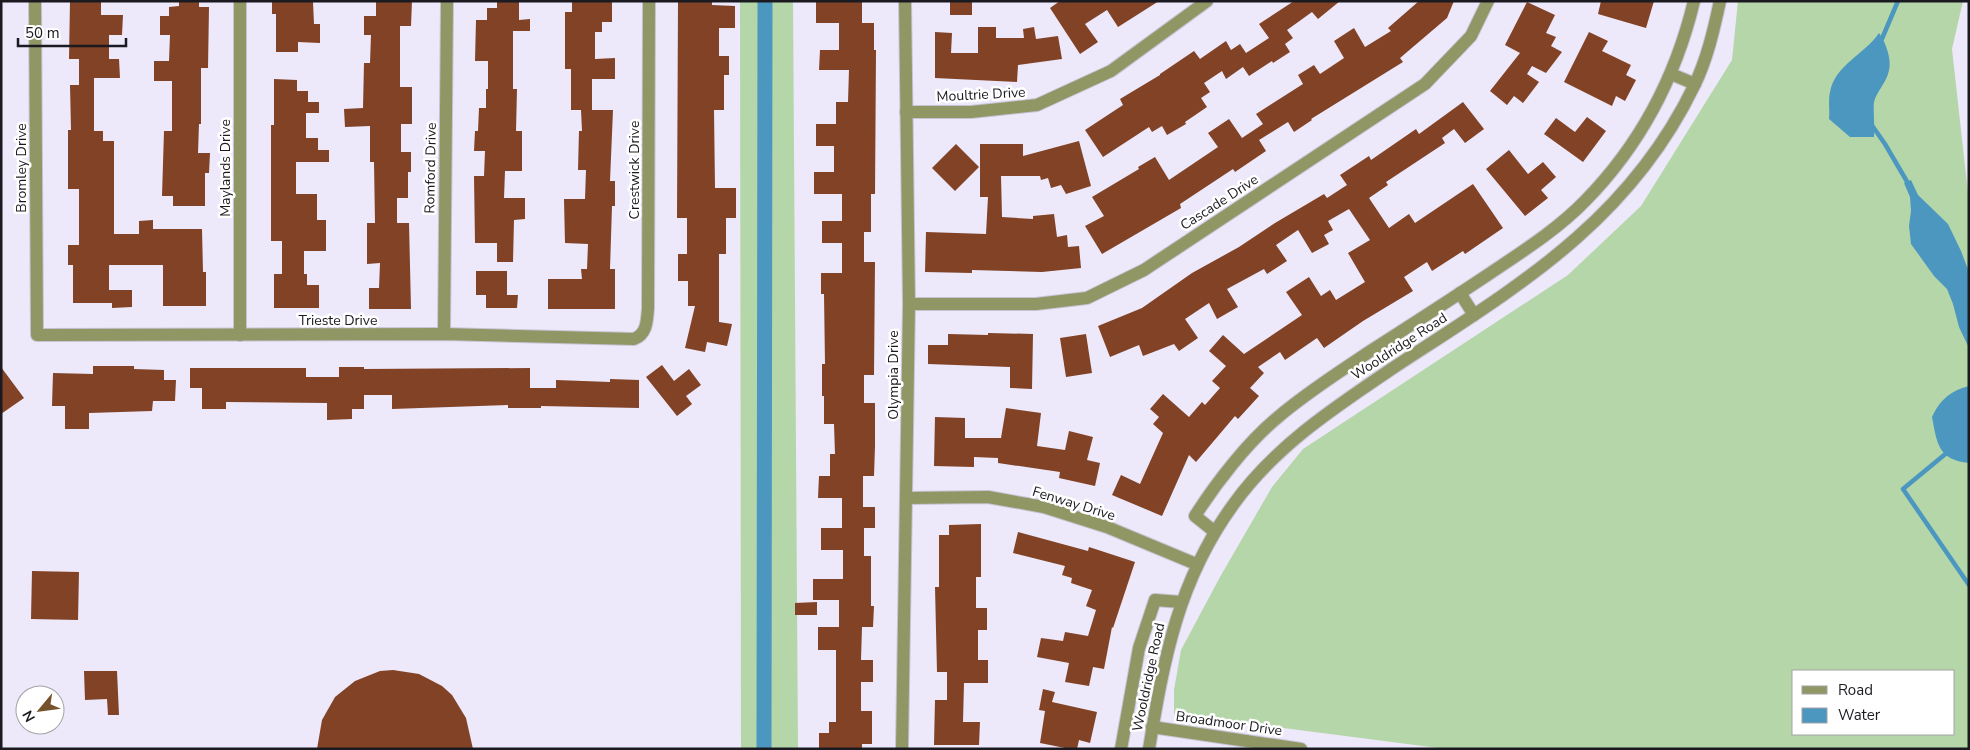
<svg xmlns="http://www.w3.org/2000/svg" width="1970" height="750" viewBox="0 0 1970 750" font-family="'Nunito Sans',sans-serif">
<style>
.grass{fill:#b4d6a9;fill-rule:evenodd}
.water{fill:#4c97c0}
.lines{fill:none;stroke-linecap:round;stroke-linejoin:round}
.stream{stroke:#4c97c0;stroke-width:4.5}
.canal{stroke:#4c97c0;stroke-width:15}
.building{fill:#814225}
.minor-casing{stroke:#c7c3d3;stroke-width:14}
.minor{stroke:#909764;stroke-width:12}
.labels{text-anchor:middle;stroke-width:5;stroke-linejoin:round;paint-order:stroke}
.street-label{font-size:14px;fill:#1b1a20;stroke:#fff}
</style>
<rect width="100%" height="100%" fill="#ede8fa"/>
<g class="grass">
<path d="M740,1H793L798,749H741Z"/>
<path d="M1738,1H1963L1952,49L1969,202V749H1446L1174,714V690L1181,650L1220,577L1272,487L1303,449L1568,275L1641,206L1732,60ZM1794,671H1954V734H1794Z"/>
</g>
<g class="water">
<path d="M1879,33C1886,43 1893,61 1888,74C1885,84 1877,91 1874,102C1873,110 1875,127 1874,137H1850L1829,119C1830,110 1828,100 1830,92C1835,65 1865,54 1879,33Z"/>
<path d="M1911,180L1918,195L1948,224L1961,251L1969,272V348L1959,327L1953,304L1947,289L1934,276L1911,244L1909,226L1911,211L1910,197L1904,183Z"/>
<path d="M1969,386V463C1938,460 1937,443 1932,417C1940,400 1950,391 1969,386Z"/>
</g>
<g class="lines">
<g class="stream">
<path d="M1881,41L1898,1"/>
<path d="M1871,124L1885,144L1909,185"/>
<path d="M1949,451L1903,489L1969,585"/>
</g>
<path class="canal" d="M764,749L765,1"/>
</g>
<g class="building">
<path d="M70,1H101V15H123L122,35H109V59H119L120,78H94V131H103V141H114V234H139V221L153,220V229H202L203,272H206V306H163V265H109V290H132V307L112,308V303H73V265H68V245H79V189H68V130H71L70,85H79V59H69Z"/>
<path d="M179,1H199V7H209L208,68H201V124H199L198,153H210L209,173H205V206H173V196H162L164,131H172V81H154V61H169L170,35H160V16H169V7L179,6Z"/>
<path d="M272,1L313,2L314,24H320V43L298,42V52H276V14H272Z"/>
<path d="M376,1H412L411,26H400V87H412V124H401V152H411V172H408V198H397V223H409L411,309H369V288H379L380,263L367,264V223H375L374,162H370V126L345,127L344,109L363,108L364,63H370L371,35H364V16H376Z"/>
<path d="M497,1H519V20L530,19V31H513V89H517L516,131H522V171H505L504,198H525V219L514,220L513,262H497V243H475L474,176H484L485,151H474L475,131H478L479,108H486V89H488V61H475L476,20H487V8H497Z"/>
<path d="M572,1H612V22H602V32H595V59L615,58V79H592V110H613L610,181H615V206H612L610,269H615V309H548V279H582L581,269H587L588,244L565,243L564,199H585L586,170H578L579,131H582L581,110H571V69H565V12H572Z"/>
<path d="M678,1H712V5L735,6V28H719V56H729V75H724V110H714L715,188H736V218H726V254H719V322L732,324L727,346L707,342L705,352L685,348L695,306H688V281H678V254H687V218H677Z"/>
<path d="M816,1H862V23H874V50H876L875,194H871V232H864V262H875L874,375H864V403H875V446L874,476H863V507H875V528H864V556H871V606H874L873,627H862L861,660H873V682H861V711H872V744H862V749H819V733H829V722H836V650H818V627H839V600H813V579H843V550H821V528H842V498H818L819,476H830V454H835L834,424H824V396H822V364H825L824,294H821V273H842V243H822V221H842V194H814V172H834V146H816V124H836V102H848L849,70H819L820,50H839V23H816Z"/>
<rect x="950" y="1" width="22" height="14"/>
<path d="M1060,1H1159L1118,27L1107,10L1085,24L1098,42L1080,54L1050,8Z"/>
<path d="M1294,1H1340L1318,19L1312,12L1287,30L1293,38L1285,44L1290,52L1273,63L1272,61L1249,76L1243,67L1226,79L1222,71L1204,83L1210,92L1201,98L1207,107L1185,122L1186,124L1167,135L1162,126L1152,132L1149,127L1103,157L1085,130L1123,105L1120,99L1160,75V74L1194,51L1200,59L1226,41L1231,50L1240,44L1246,53L1269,38L1259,24Z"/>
<path d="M1419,1H1454L1447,18L1400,58L1403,62L1311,119L1312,120L1294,132L1288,122L1259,140L1266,151L1235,172L1233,169L1180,204L1181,208L1102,254L1085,226L1104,216L1092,197L1139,169L1138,167L1155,157L1169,180L1218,147L1208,133L1229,119L1242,138L1263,124L1256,114L1303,84L1298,75L1314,65L1320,74L1344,58L1334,41L1354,28L1365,47L1391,31L1388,28Z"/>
<path d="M1601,1H1654L1646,28L1598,14Z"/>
<path d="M1527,2L1555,15L1546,33L1556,37L1551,46L1562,52L1546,73L1532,66L1527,74L1539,82L1523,103L1514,96L1507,105L1490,91L1520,53L1505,45Z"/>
<path d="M978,27H996V38H1024L1023,29L1034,27L1036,39L1058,36L1062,59L1018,65L1017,82L935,78V32L952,33L951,53H978Z"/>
<path d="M1589,32L1608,41L1602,51L1631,65L1626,75L1636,80L1625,101L1616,96L1612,106L1564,82Z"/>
<path d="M274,79L297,80V91H308V102H319V113H306V138H318V150H329V162H296V194H317V220H326V251H304V274H307V285H319V308H274V274H282V241H271V125H274Z"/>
<path d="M1463,102L1484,129L1465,143L1454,129L1442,138L1445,143L1386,182L1388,185L1369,198L1389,228L1409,214L1415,223L1473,184L1503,228L1465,254L1463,251L1432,271L1427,262L1404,277L1413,291L1363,321L1324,348L1317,338L1285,360L1280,352L1258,367L1264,373L1250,388L1259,396L1238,419L1235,416L1196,462L1189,455L1162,516L1112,495L1121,475L1140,484L1163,433L1153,424L1159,417L1150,409L1163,394L1189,417L1202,402L1205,405L1220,388L1212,381L1226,366L1209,351L1223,335L1244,354L1302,315L1286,292L1309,277L1321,296L1330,290L1336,300L1365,282L1348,253L1370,240L1349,209L1328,221L1333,230L1324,235L1329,244L1312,253L1298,230L1276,245L1287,261L1267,274L1264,269L1227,289L1238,307L1217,319L1209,303L1185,319L1198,338L1179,351L1174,344L1143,356L1139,345L1110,357L1098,326L1142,308L1192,273L1239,247L1275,223L1324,194L1327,198L1347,185L1340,175L1369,156L1371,160L1416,129L1419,134Z"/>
<path d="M1587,117L1606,131L1583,162L1544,134L1556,118L1575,132Z"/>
<path d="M1079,141L1091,186L1066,194L1061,185L1051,188L1048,178L1041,180L1040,176H1001L1002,217L1033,219V216L1054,214L1057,237L1067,235L1068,247L1079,246L1081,268L1042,272L972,270V273L925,272L926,232L986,234L988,197H980V144H1023V156Z"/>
<path d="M956,144L979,167L955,191L932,168Z"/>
<path d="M1509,150L1528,174L1543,162L1556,177L1541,190L1548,198L1525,216L1486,169Z"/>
<path d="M476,271H507V295H518L517,308H486V295H476Z"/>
<path d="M988,333L1033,334L1032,389L1010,388V367L928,364V345H948V334L988,335Z"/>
<path d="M1086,334L1092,373L1066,377L1060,338Z"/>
<path d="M662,365L674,381L689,369L701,385L686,396L692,404L677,416L646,377Z"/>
<path d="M93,366H134V369L164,370V380H176L175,401H153L152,411L89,413V429H65V406H52L53,373L93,374Z"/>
<path d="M1,367L24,398L1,414Z"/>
<path d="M339,367H364V369L530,368V388H556V380L610,382V379L639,380V408L541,406V408H508V405L392,409V395H364V409H352V419L327,420V403L226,402V409H202V388H190V368H306V377H339Z"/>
<path d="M1006,408L1041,413L1037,446L1065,450L1069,431L1093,437L1087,460L1100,463L1095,486L1059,478L1060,472L998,463V458L974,457V467L934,466L935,417L965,418V438H1001Z"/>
<path d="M981,524V577H976V608H987V630H978V660H988V683H964L963,722H980L979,745H934L935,700H947V672H937L935,587H939V535H949V525Z"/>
<path d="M1018,532L1088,551L1089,547L1135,562L1113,628L1112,627L1104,669L1093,667L1089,686L1065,682L1069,663L1037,657L1041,638L1063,641L1065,632L1088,636L1096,610L1086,606L1092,590L1071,583L1072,578L1062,575L1065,566L1013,553Z"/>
<path d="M32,571L79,572L78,620L31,619Z"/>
<path d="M817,602V615H795V603Z"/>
<path d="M393,670L419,674L442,686L452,695L466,718L473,749H317L322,720L335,697L355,681L380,671Z"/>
<path d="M84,671H117L119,715H108L107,699L85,700Z"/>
<path d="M1043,689L1055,692L1052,702L1097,712L1090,743L1079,740L1077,749H1070L1040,743L1045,711L1039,710Z"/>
</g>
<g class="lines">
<defs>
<g id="minor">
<path d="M35,1L37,335L444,334L634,339C647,334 647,321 648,308L649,1"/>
<path d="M1671,74L1695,84"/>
<path d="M906,112H971L1037,105L1111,71L1207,1"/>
<path d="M1460,293L1474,315"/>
<path d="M909,304H1036L1087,298L1144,270L1425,84L1471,36L1488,1"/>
<path d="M444,334L447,1"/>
<path d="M240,335V1"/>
<path d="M907,498L988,497L1044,507L1107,527L1196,564"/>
<path d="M1215,532L1195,516C1216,483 1247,443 1277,418C1306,393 1338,373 1369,352C1408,327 1447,302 1486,276C1520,253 1557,230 1585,201C1640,145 1676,76 1694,1"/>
<path d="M1152,727L1301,749"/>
<path d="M902,749L909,304L905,1"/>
<path d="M1121,749L1139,648L1155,600L1181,602"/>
<path d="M1149,749C1164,658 1178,581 1233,505C1274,447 1335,407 1393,368C1515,288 1628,223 1694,86C1707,60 1714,29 1720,1"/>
</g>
</defs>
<use href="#minor" class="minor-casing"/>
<use href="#minor" class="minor"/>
</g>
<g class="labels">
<g class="street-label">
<text transform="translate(981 94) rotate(-3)" y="5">Moultrie Drive</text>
<text transform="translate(21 168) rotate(-90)" y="5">Bromley Drive</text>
<text transform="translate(225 168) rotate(-90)" y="5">Maylands Drive</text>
<text transform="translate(430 168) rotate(-89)" y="5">Romford Drive</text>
<text transform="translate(634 170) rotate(-90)" y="5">Crestwick Drive</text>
<text transform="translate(1219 202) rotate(-33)" y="5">Cascade Drive</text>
<text x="338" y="325">Trieste Drive</text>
<text transform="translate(1399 346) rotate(-33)" y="5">Wooldridge Road</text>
<text transform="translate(893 375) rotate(-90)" y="5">Olympia Drive</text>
<text transform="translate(1074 503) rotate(17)" y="5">Fenway Drive</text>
<text transform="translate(1148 677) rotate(-78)" y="5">Wooldridge Road</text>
<text transform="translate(1229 723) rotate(8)" y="5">Broadmoor Drive</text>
</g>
</g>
<rect width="1970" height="750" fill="none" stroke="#1b1a20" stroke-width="5"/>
<rect x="1792" y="670" width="162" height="65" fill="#ffffff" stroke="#a4a3a6"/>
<rect x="1802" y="686" width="25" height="8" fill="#909764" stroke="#a4a3a6"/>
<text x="1838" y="695" font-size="15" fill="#1b1a20">Road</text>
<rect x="1802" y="708" width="25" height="15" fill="#4c97c0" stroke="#a4a3a6"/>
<text x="1838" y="720" font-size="15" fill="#1b1a20">Water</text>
<g transform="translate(40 710) rotate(241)"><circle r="24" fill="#ffffff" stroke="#a4a3a6"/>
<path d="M0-4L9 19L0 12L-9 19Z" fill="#75522b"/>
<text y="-8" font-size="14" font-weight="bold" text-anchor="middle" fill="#1b1a20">N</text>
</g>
<path d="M18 38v8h108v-8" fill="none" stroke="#1b1a20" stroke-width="2.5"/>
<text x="25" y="38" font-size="15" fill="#1b1a20" stroke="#ffffff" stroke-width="4" paint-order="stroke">50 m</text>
</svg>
